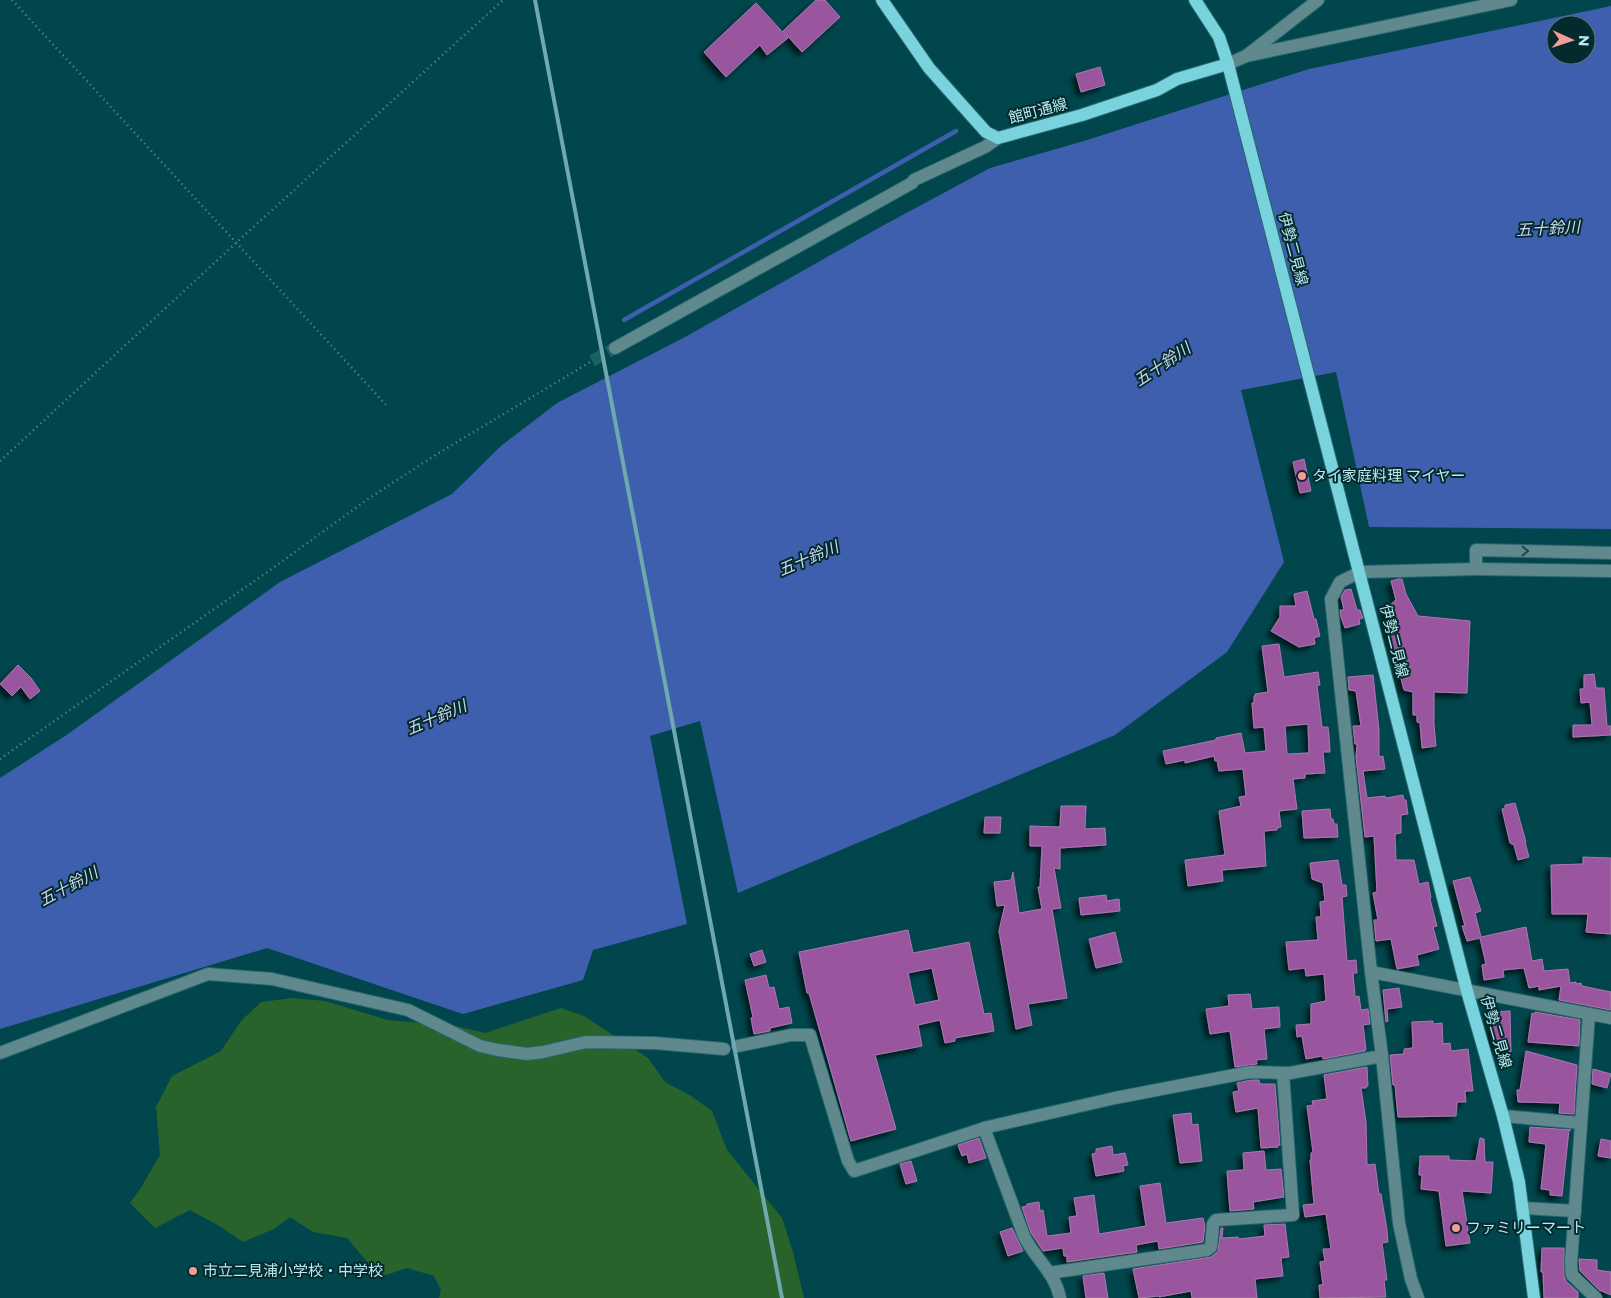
<svg xmlns="http://www.w3.org/2000/svg" width="1611" height="1298" viewBox="0 0 1611 1298" font-family="Montserrat,'Noto Sans JP',sans-serif">
<style>
.green{fill:#28632b}
.water{fill:#3d5fad;fill-rule:evenodd}
.lines{fill:none;stroke-linecap:round;stroke-linejoin:round}
.stream{stroke:#3d5fad;stroke-width:4.5}
.building{fill:#99579e;stroke:#ac77b0;fill-rule:evenodd;filter:url(#shadow)}
.minor-tunnel{stroke:#1b5e64;stroke-width:12;stroke-dasharray:12 6;stroke-linecap:butt}
.minor-casing{stroke:#25676c;stroke-width:14}
.major-casing{stroke:#25676c;stroke-width:14}
.path{stroke:#569398;stroke-width:2.5;stroke-dasharray:1 4;stroke-linecap:butt}
.minor{stroke:#5f898d;stroke-width:12}
.major{stroke:#79d3dd;stroke-width:12}
.rail{stroke:#6fa9ae;stroke-width:4}
.oneway{stroke:#1f464a}
.poi-dot{fill:#f59c95;stroke:#042a2d;stroke-width:2}
.labels{text-anchor:middle;stroke-width:4;stroke-linejoin:round;paint-order:stroke}
.street-label{font-size:15px;fill:#b7e9ee;stroke:#042a2d}
.poi-label{font-size:15px;fill:#b7e9ee;stroke:#042a2d;text-anchor:start}
.water-label{font-size:16px;font-style:italic;fill:#cdd8ee;stroke:#042a2d}
</style>
<defs>
<filter id="shadow"><feDropShadow dx="-4.5" dy="4.5" stdDeviation="2.5" flood-color="#0009"/></filter>
</defs>
<rect width="100%" height="100%" fill="#00464c"/>
<path class="green" d="M293,998L325,1001L388,1020L456,1026L485,1033L561,1008L584,1016L648,1058L665,1082L691,1096L712,1111L727,1150L782,1218L793,1252L804,1298H439L441,1290L434,1276L407,1268L380,1277L347,1238L313,1232L290,1217L274,1229L243,1242L221,1227L190,1210L155,1228L130,1203L142,1186L160,1155L156,1107L172,1076L221,1051L241,1021L261,1002Z"/>
<path class="water" d="M1611,6V529L1369,527L1336,372L1241,390L1284,562L1227,652L1115,735L738,893L700,721L650,736L687,924L593,950L583,980L463,1014L267,948L0,1029V778L68,734L280,582L452,494L502,445L557,403L687,336L884,225L990,168L1084,141L1309,69ZM1556,25H1586V55H1556Z"/>
<g class="lines">
<path class="stream" d="M624,320L956,131"/>
</g>
<g class="building">
<path d="M816,0H825L840,17L802,52L783,31Z"/>
<path d="M756,3L788,38L767,55L760,45L726,77L704,52Z"/>
<path d="M1100,67L1105,85L1081,92L1076,74Z"/>
<path d="M1304,459L1311,491L1300,493L1293,462Z"/>
<path d="M1398,579H1402L1406,594L1418,616L1470,621L1467,693L1434,692V724L1436,746L1422,748L1420,723L1417,722V715H1413V692L1404,690L1398,667H1401L1388,630L1385,609L1396,600L1391,581Z"/>
<path d="M1351,589L1357,610H1360L1363,618L1359,619L1360,624L1345,628L1341,617L1340,610H1344L1341,597L1345,590Z"/>
<path d="M1307,591L1314,619H1316L1320,636L1314,638L1315,644L1299,647L1271,631L1280,617V606H1296L1294,594Z"/>
<path d="M1279,644L1284,677L1318,672L1320,685H1317L1322,727H1328L1329,735L1330,752H1323L1325,773L1305,774V778L1293,779L1297,809L1279,811L1281,827L1277,828V830L1264,831L1266,866L1222,870L1223,881L1188,886L1185,860L1225,855L1219,811L1241,806L1239,797L1246,796L1243,769L1219,771L1217,760L1215,761L1214,756L1185,763V760L1166,764L1163,751L1216,740V738L1241,733L1245,753L1266,751L1264,727L1254,728L1252,703H1254V696H1255V694L1268,692L1262,646ZM1308,724L1309,753L1287,754L1285,726Z"/>
<path d="M18,665L31,678L40,691L30,699L21,687L12,696L0,684Z"/>
<path d="M1594,674L1596,688H1604L1607,726H1611V735L1573,737V725H1592L1590,702L1581,703L1580,689H1584V675Z"/>
<path d="M1373,675L1379,730V757L1383,756L1385,769L1363,771L1367,798L1385,796L1386,798L1403,795L1404,800H1406L1408,814L1401,815V833L1395,834L1396,860H1414L1419,884L1428,882L1431,898L1430,899L1437,926L1433,927L1439,949L1417,955L1419,965L1397,969L1391,939L1376,941L1374,920H1378L1373,893L1377,892L1374,836L1365,837L1356,757L1357,744H1355L1353,726H1361L1356,691L1349,690L1348,677Z"/>
<path d="M1515,803L1526,842H1525L1529,857L1518,860L1514,845L1510,843L1502,809L1505,808V805Z"/>
<path d="M1061,806H1086L1085,829L1105,828L1106,845L1060,848V869L1054,868L1061,908L1052,909L1067,998L1028,1004L1032,1025L1016,1029L999,931L1005,905L997,906L994,882L1011,880L1013,872L1019,913L1042,909L1038,887H1040L1042,846H1030V826L1060,827Z"/>
<path d="M1330,809L1331,819H1333L1334,824H1337L1338,837L1304,838L1302,811Z"/>
<path d="M985,817H1001L1000,833H984Z"/>
<path d="M1583,857L1611,858V934L1586,932L1588,914H1552L1551,865L1583,864Z"/>
<path d="M1338,860L1342,885H1346L1347,896L1342,897L1347,961L1356,960L1357,973H1353L1355,997L1359,996L1361,1010L1368,1009L1370,1024L1363,1025L1366,1049L1365,1051L1323,1059L1322,1056L1306,1059L1302,1036L1297,1037L1296,1025L1311,1024V1004L1326,1001L1324,974L1306,976L1305,968L1289,970L1286,942L1318,940L1316,917H1321L1320,902L1325,901L1323,883L1312,879L1310,863Z"/>
<path d="M1470,877L1481,911L1475,913L1481,937L1526,927L1532,961L1542,959L1544,971L1568,969L1570,983L1576,982V984L1581,983L1582,986L1611,992V1010L1559,1000L1561,986L1539,990V986L1529,988L1524,968L1503,970L1504,977L1484,980L1482,965L1486,964L1480,938L1467,941L1462,926H1465L1453,881Z"/>
<path d="M1106,895L1107,901L1119,899L1120,911L1081,915L1079,898Z"/>
<path d="M908,930L913,953L969,942L984,1014L991,1013L994,1031L955,1038V1041L945,1043L940,1020L918,1025L922,1046L875,1055L896,1129L851,1141L809,993H807L799,952ZM932,968L939,1000L915,1005L908,973Z"/>
<path d="M1115,932L1122,962L1096,968L1089,939Z"/>
<path d="M762,950L766,962L754,966L750,954Z"/>
<path d="M766,975L769,988L774,987L779,1009L789,1007L792,1023L770,1028V1031L754,1034L751,1018L753,1017L745,980Z"/>
<path d="M1399,988L1402,1007L1387,1009L1388,1021L1386,1022L1383,990Z"/>
<path d="M1250,994L1252,1009L1279,1007L1280,1027L1264,1029L1267,1059L1256,1060L1257,1064L1235,1067L1230,1031L1210,1034L1206,1009L1229,1006L1228,995Z"/>
<path d="M1510,1011L1511,1052H1499L1498,1044H1492L1490,1012Z"/>
<path d="M1535,1012L1580,1020L1579,1046L1528,1042L1532,1013L1534,1014Z"/>
<path d="M1433,1021V1024L1442,1023L1443,1044L1450,1043L1451,1051L1468,1049L1473,1091H1465L1466,1102H1457L1456,1116L1398,1117L1395,1085H1393L1390,1055L1404,1054V1049L1413,1048L1412,1022Z"/>
<path d="M1526,1051L1577,1065L1574,1114L1559,1113L1560,1103L1518,1102L1517,1090H1520Z"/>
<path d="M1367,1067L1368,1086H1366V1088H1361L1366,1122L1367,1165L1375,1164L1379,1194H1381L1387,1230L1388,1242L1382,1243L1387,1280H1384L1386,1297L1320,1298L1319,1285H1323L1320,1262L1325,1261L1323,1249H1331L1326,1214L1305,1217L1303,1205L1314,1204L1310,1160H1311V1153L1313,1152L1307,1106L1313,1105L1312,1101L1327,1099L1324,1075Z"/>
<path d="M1593,1069L1611,1074L1607,1088L1592,1084Z"/>
<path d="M1251,1080H1259L1260,1084H1275L1280,1145H1278V1147L1261,1148L1258,1108L1236,1112L1233,1092L1239,1091L1237,1083Z"/>
<path d="M1191,1113L1192,1125L1198,1124L1202,1161L1180,1163L1173,1115Z"/>
<path d="M1530,1127L1571,1130H1569L1562,1196L1550,1195V1190L1541,1189L1546,1144L1529,1142Z"/>
<path d="M979,1138L986,1158L969,1163L967,1154L962,1156L958,1145Z"/>
<path d="M1480,1138L1484,1139L1485,1162H1493L1491,1193L1462,1191L1470,1243L1446,1246L1439,1191L1421,1189L1422,1175H1419L1420,1156H1449V1160L1476,1161Z"/>
<path d="M1601,1139L1611,1141V1158L1598,1156Z"/>
<path d="M1112,1146L1113,1155L1125,1153L1128,1165L1123,1166L1124,1171L1096,1176L1092,1154L1096,1153V1149Z"/>
<path d="M1264,1151L1266,1170L1281,1169L1284,1197L1253,1202L1254,1209L1230,1211L1227,1171L1244,1170L1243,1153Z"/>
<path d="M911,1161L917,1181L906,1184L900,1164Z"/>
<path d="M1160,1183L1166,1223L1203,1218L1205,1226L1203,1242L1159,1249L1158,1241L1136,1245L1137,1252L1067,1262V1256H1064L1063,1248L1043,1251L1031,1233L1022,1207L1027,1206V1204L1039,1202L1040,1211L1043,1210L1047,1236L1071,1233L1069,1217L1077,1216L1074,1198L1094,1195L1099,1234L1146,1226L1140,1186Z"/>
<path d="M1285,1224L1289,1257L1281,1258L1283,1276L1255,1279L1257,1298H1192L1191,1291L1159,1297V1296L1139,1298L1133,1269L1211,1257L1218,1251L1221,1228H1223L1222,1238L1238,1237L1239,1239L1265,1236L1264,1225Z"/>
<path d="M1012,1228L1023,1251L1008,1256L1000,1232Z"/>
<path d="M1542,1248H1564V1276L1566,1281L1578,1292V1298H1544L1543,1272H1541Z"/>
<path d="M1579,1259L1597,1260V1270L1611,1272V1295L1599,1290L1580,1271Z"/>
<path d="M1104,1273L1108,1298H1086L1083,1276Z"/>
</g>
<g class="lines">
<path class="minor-tunnel" d="M592,361L615,348"/>
<defs>
<g id="minor">
<path d="M1246,56L1511,0"/>
<path d="M1228,64L1246,56L1318,0"/>
<path d="M615,348L912,183L914,180L985,147L998,138"/>
<path d="M1476,569L1611,571"/>
<path d="M1371,972L1611,1018"/>
<path d="M1589,1014L1571,1263L1572,1275L1596,1298"/>
<path d="M738,1046L791,1035H810L848,1161L854,1171L988,1127L1115,1098L1250,1072L1290,1073L1382,1056"/>
<path d="M0,1053L208,974L272,979L408,1010L480,1046L498,1050L527,1054L543,1052L586,1042L655,1043L724,1049"/>
<path d="M1503,1116L1581,1123"/>
<path d="M984,1128L1024,1236C1035,1259 1055,1272 1060,1298"/>
<path d="M1522,1208L1575,1211"/>
<path d="M1049,1273L1207,1250L1211,1247L1213,1224L1216,1220L1293,1215L1283,1073"/>
<path d="M1418,1298L1411,1279L1399,1223L1382,1056L1371,972L1331,599L1340,582L1360,572L1476,569V550L1611,553"/>
</g>
<g id="major">
<path d="M882,0L929,68L986,132L998,138L1082,115L1157,90L1177,79L1228,64"/>
<path d="M1195,0L1219,37L1228,64L1467,991L1503,1116L1519,1182L1534,1298"/>
</g>
</defs>
<use href="#minor" class="minor-casing"/>
<use href="#major" class="major-casing"/>
<g class="path">
<path d="M12,0L388,407"/>
<path d="M0,461L237,242L503,0"/>
<path d="M0,759L273,568L368,499L437,454L592,361"/>
</g>
<use href="#minor" class="minor"/>
<use href="#major" class="major"/>
<path class="rail" d="M535,0L782,1298"/>
</g>
<defs><path id="oneway-chevron" d="M-2-3.5L2.5 0L-2 3.5" fill="none" stroke-width="1.6" stroke-linecap="round" stroke-linejoin="round" transform="scale(1.25)"/></defs>
<use class="oneway" href="#oneway-chevron" transform="translate(1525 551) rotate(1)"/>
<g class="poi-dot">
<circle cx="1302" cy="476" r="5"/>
<circle cx="1456" cy="1228" r="5"/>
<circle cx="193" cy="1271" r="5"/>
</g>
<g class="labels">
<g class="street-label">
<text transform="translate(1038 111) rotate(-15)" y="5">館町通線</text>
<text transform="translate(1293 249) rotate(75)" y="5">伊勢二見線</text>
<text transform="translate(1394 641) rotate(76)" y="5">伊勢二見線</text>
<text transform="translate(1496 1032) rotate(74)" y="5">伊勢二見線</text>
</g>
<g class="poi-label">
<text x="1312" y="481">タイ家庭料理 マイヤー</text>
<text x="1466" y="1233">ファミリーマート</text>
<text x="203" y="1276">市立二見浦小学校・中学校</text>
</g>
<g class="water-label">
<text transform="translate(1548 228) rotate(-3)" y="6">五十鈴川</text>
<text transform="translate(1162 364) rotate(-34)" y="6">五十鈴川</text>
<text transform="translate(808 558) rotate(-23)" y="6">五十鈴川</text>
<text transform="translate(436 717) rotate(-23)" y="6">五十鈴川</text>
<text transform="translate(68 886) rotate(-28)" y="6">五十鈴川</text>
</g>
</g>
<g transform="translate(1571 40) rotate(93)"><circle r="24" fill="#042a2d" stroke="#4c767a"/>
<path d="M0-4L9 19L0 12L-9 19Z" fill="#f59c95"/>
<text y="-8" font-size="14" font-weight="bold" text-anchor="middle" fill="#b7e9ee">N</text>
</g>
</svg>
